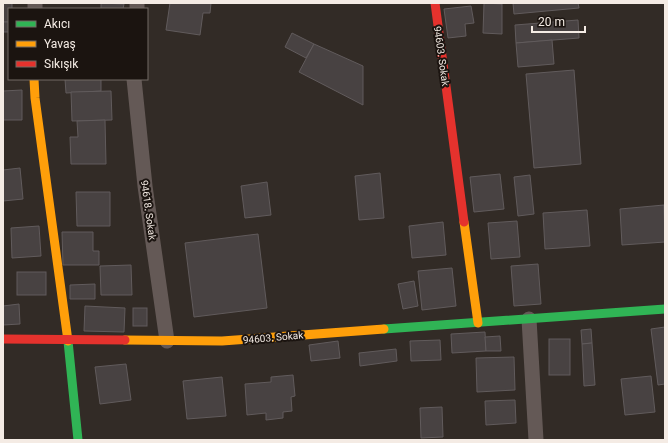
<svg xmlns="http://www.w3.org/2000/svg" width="668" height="443" viewBox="0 0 668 443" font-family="Roboto,sans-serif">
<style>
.building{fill:#484242;stroke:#615b5c}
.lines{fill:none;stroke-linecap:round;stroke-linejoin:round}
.street{stroke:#645956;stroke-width:15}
.fast{stroke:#30b455;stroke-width:9}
.slow{stroke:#ff9f0a;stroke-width:9}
.jam{stroke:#e5322d;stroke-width:9}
.labels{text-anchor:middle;stroke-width:4;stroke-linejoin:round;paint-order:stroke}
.street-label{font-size:10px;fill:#f4ebe4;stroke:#1b1410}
</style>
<rect width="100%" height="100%" fill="#322b26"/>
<g class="building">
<path d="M3,3H12V9H9V22H3Z"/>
<path d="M101,3L124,4L123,9H101Z"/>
<path d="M170,3H211L210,13H203L200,35L166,30Z"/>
<path d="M484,3L502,4V34L483,33Z"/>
<path d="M513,3H578L579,8L514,14Z"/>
<path d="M471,6L474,23L465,24L466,36L448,38L444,9Z"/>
<path d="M578,20L579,38L516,43L515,25Z"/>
<rect x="3" y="22" width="6" height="10"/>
<path d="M292,33L314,44L306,58L285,47Z"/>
<path d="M552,40L554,64L518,67L516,43Z"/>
<path d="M314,44L363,66V105L299,72Z"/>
<path d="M574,70L581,164L534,168L526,74Z"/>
<path d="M65,79H101V91L66,93Z"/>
<path d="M22,90V120H3V91Z"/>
<path d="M111,91L112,120L72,121L71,92Z"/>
<path d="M105,120L106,164H71L70,137H78L77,121Z"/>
<path d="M20,168L23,199L3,201V170Z"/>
<path d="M380,173L384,218L359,220L355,176Z"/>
<path d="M500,174L504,209L474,212L470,177Z"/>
<path d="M530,175L534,214L518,216L514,177Z"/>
<path d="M267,182L271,215L245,218L241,186Z"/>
<path d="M76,192H110V226H77Z"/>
<path d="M664,205L665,242L622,245L620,209Z"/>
<path d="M587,210L590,246L545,249L543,213Z"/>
<path d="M517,221L520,257L491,259L488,223Z"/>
<path d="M443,222L446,255L412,258L409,226Z"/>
<path d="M39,226L41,256L12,258L11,228Z"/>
<path d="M62,232H93V251H99V265H63Z"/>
<path d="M258,234L267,308L194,317L185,243Z"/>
<path d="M538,264L541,304L514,306L511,266Z"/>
<path d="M131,265L132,295H101L100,266Z"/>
<path d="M452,268L456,306L422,310L418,271Z"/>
<rect x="17" y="272" width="29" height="23"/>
<path d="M414,281L418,306L403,309L398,284Z"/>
<path d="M95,284V299H70V285Z"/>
<path d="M19,304L20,324L3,325V306Z"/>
<path d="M85,306L125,308L124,332L84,331Z"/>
<rect x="133" y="308" width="14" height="18"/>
<path d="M665,327V384L658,385L651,329Z"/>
<path d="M591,329L592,343L582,344L581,330Z"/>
<path d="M485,332L486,351L452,353L451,334Z"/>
<path d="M500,336L501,351H486L485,337Z"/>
<rect x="549" y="339" width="21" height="36"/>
<path d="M440,340L441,360L411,361L410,341Z"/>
<path d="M338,341L340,358L311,361L309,345Z"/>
<path d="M592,343L595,385L584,386L582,344Z"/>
<path d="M396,349L397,361L360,366L359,353Z"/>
<path d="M514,357L515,390L477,392L476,358Z"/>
<path d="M126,364L131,400L100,404L95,367Z"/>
<path d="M293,375L295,396L291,397L292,411L283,412V418L266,420V413L247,415L245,384L271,382V377Z"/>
<path d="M651,376L655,412L625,415L621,379Z"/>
<path d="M222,377L226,416L187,419L183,381Z"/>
<path d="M515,400L516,423L486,425L485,401Z"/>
<path d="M442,407L443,437L421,438L420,408Z"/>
</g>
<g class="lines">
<g class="street">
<path d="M35,9V3"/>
<path d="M137,9V3"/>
<path d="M134,79L145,186L167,341"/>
<path d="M529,319L536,440"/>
</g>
<g class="fast">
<path d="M384,329L665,309"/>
<path d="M68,341L78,440"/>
</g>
<g class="slow">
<path d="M34,79L35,98L68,341"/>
<path d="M464,222L478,323"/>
<path d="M125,340L222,341L384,329"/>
</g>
<g class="jam">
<path d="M435,3L464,222"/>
<path d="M3,339L125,340"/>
</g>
</g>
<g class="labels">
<g class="street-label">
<text transform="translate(442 56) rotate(82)" y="4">94603. Sokak</text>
<text transform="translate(149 210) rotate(82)" y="4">94618. Sokak</text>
<text transform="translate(273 337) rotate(-5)" y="4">94603. Sokak</text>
</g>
</g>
<rect width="668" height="443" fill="none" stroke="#f4ebe4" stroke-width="8"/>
<rect x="8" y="8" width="140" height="72" fill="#1b1410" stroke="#726a65"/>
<rect x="16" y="21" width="20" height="6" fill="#30b455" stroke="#726a65"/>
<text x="44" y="28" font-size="12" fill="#f4ebe4">Akıcı</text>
<rect x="16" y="41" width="20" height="6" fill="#ff9f0a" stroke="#726a65"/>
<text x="44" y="48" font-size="12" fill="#f4ebe4">Yavaş</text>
<rect x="16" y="61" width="20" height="6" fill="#e5322d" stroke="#726a65"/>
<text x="44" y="68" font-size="12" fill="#f4ebe4">Sıkışık</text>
<path d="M532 26v6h53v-6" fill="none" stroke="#f4ebe4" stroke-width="2"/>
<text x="538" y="26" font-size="12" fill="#f4ebe4" stroke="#1b1410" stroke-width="3" paint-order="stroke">20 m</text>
</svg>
